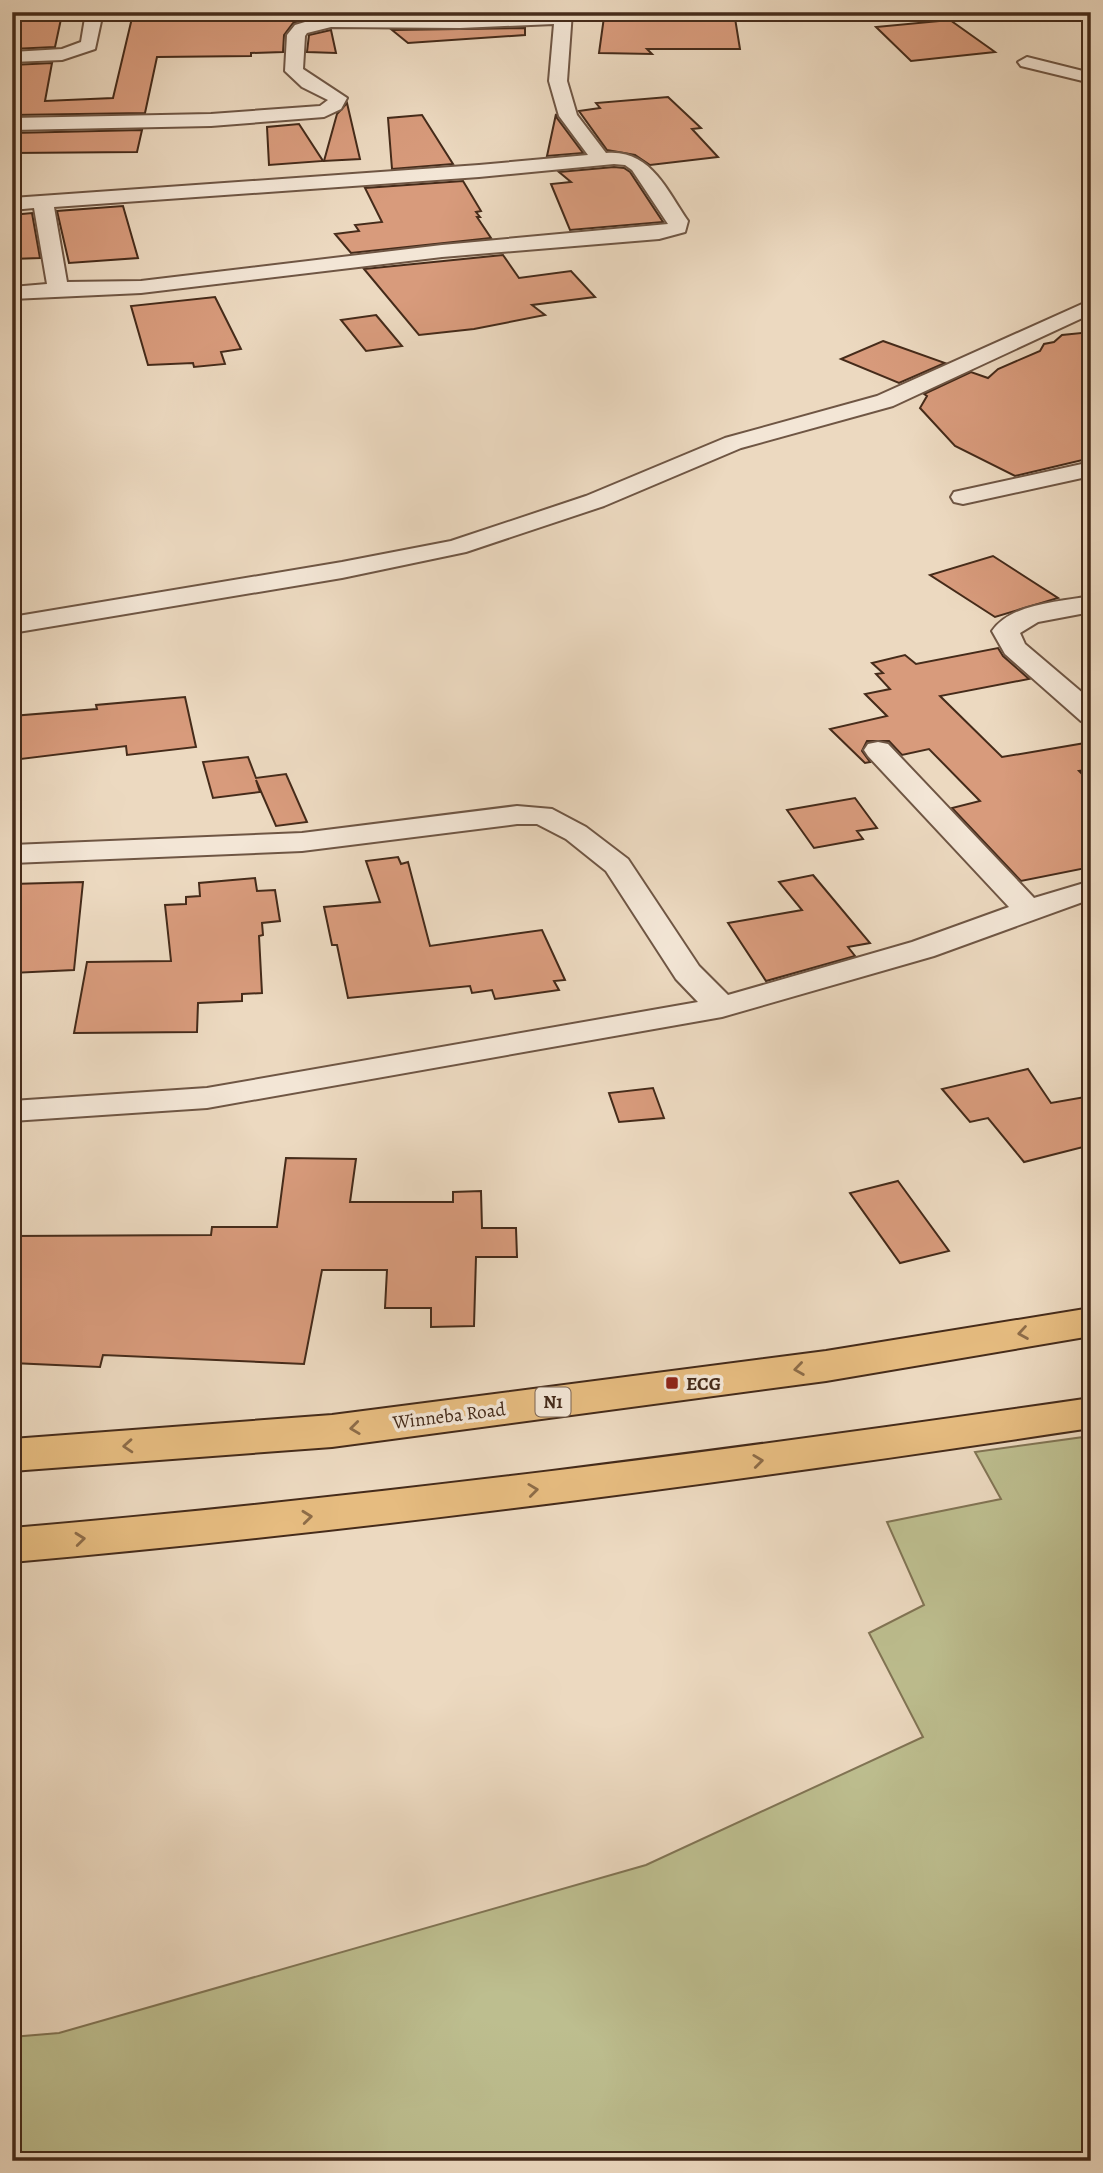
<svg xmlns="http://www.w3.org/2000/svg" width="1103" height="2173" viewBox="0 0 1103 2173" font-family="Alegreya,serif">
<style>
.green{fill:#bdbe8f;stroke:#817454;stroke-width:2}
.building{fill:#d89b7c;stroke:#452b1a;stroke-width:2}
.lines{fill:none;stroke-linecap:round;stroke-linejoin:round}
.street-casing{stroke:#6f5644;stroke-width:4}
.highway-casing{stroke:#452b1a;stroke-width:4}
.street{fill:#f3e6d6;fill-rule:evenodd}
.highway{fill:#e6bc80;fill-rule:evenodd}
.oneway{stroke:#8d6c48}
.poi-dot{fill:#8f2418;stroke:#f3e6d6;stroke-width:2.5}
.labels{text-anchor:middle;stroke-width:7;stroke-linejoin:round;paint-order:stroke}
.shield{fill:#f3e6d6;stroke:#796352;stroke-width:2}
.shield-label{font-size:18px;font-weight:bold;fill:#452b1a}
.poi-label{font-size:19px;font-weight:bold;fill:#452b1a;stroke:#f3e6d6;text-anchor:start}
.street-label{font-size:19px;fill:#452b1a;stroke:#f3e6d6}
</style>
<rect width="100%" height="100%" fill="#ecd9c0"/>
<filter id="stains"><feTurbulence type="fractalNoise" baseFrequency=".00286" numOctaves="4"/><feColorMatrix values="0 0 0 0 .2 0 0 0 0 .09 0 0 0 0 .02 0 0 0 .5 -.17"/></filter>
<radialGradient id="worn" r=".72"><stop offset=".6" stop-color="#630" stop-opacity="0"/><stop offset="1" stop-color="#630" stop-opacity=".3"/></radialGradient>
<path class="green" d="M1091,1436V2161H12V2037L59,2033L646,1865L923,1737L869,1633L924,1605L887,1522L1001,1499L975,1452Z"/>
<g class="building">
<path d="M196,12H327L328,16H314L293,23L284,35L283,52L251,53V56L157,57L145,113L12,115V65L52,63L45,101L113,98L132,18L196,16Z"/>
<path d="M371,12H518L376,16Z"/>
<path d="M608,12H734L740,49H647L652,54L599,53L604,17H608Z"/>
<path d="M61,19L55,47L12,49V20Z"/>
<path d="M950,20L995,52L911,61L876,27Z"/>
<path d="M525,28V35L408,43L392,30Z"/>
<path d="M331,30L336,53L307,52L309,35Z"/>
<path d="M668,97L701,128L692,129L718,157L650,165L635,155L607,150L579,111L600,108L596,103Z"/>
<path d="M347,103L360,159L324,161L337,114Z"/>
<path d="M556,114L557,118L583,153L547,156Z"/>
<path d="M422,115L453,164L392,169L388,118Z"/>
<path d="M299,124L323,161L269,165L267,127Z"/>
<path d="M142,130L137,152L12,153V133Z"/>
<path d="M614,167L624,168L630,172L663,222L570,230L551,184L571,182L559,172Z"/>
<path d="M463,181L481,211L476,212L480,217H477L491,238L351,253L335,234L359,231L355,225L382,222L365,188Z"/>
<path d="M123,206L138,258L69,263L57,211Z"/>
<path d="M32,213L40,258L12,259V215Z"/>
<path d="M503,255L519,278L571,271L595,297L532,305L545,315L474,329L419,335L364,269Z"/>
<path d="M215,297L241,349L221,352L225,364L194,367L193,363L148,365L131,306Z"/>
<path d="M376,315L402,346L366,351L341,320Z"/>
<path d="M1091,332V458L1015,476L955,446L920,408L927,396L924,394L971,372L988,378L998,369L1040,351L1044,344L1054,342L1062,335Z"/>
<path d="M883,341L945,363L899,383L841,359Z"/>
<path d="M993,556L1058,598L995,617L930,575Z"/>
<path d="M998,648L1003,656L1029,679L940,696L1002,757L1091,742V769L1079,771L1091,783V867L1021,881L952,808L980,801L929,749L902,755L889,741H867L862,751L870,762L865,763L830,729L887,716L865,694L890,689L876,674L883,673L872,663L905,655L916,664Z"/>
<path d="M185,697L196,747L127,755L126,746L21,759L20,753H12V716L97,709L96,705Z"/>
<path d="M248,757L256,778L286,774L307,822L276,826L256,780L260,792L213,798L203,762Z"/>
<path d="M855,798L877,828L857,831L863,839L814,848L787,810Z"/>
<path d="M398,857L401,864L408,862L430,946L542,930L565,980L554,981L559,990L495,999L492,990L472,993L470,986L348,998L337,945H332L324,907L380,902L366,861Z"/>
<path d="M813,875L870,943L848,947L855,956L766,981L728,923L802,910L779,882Z"/>
<path d="M255,878L257,891L275,890L280,921L262,923L263,935L259,936L262,993L242,994V1001L198,1003L197,1032L74,1033L87,962L171,961L165,905L186,904V897L200,896L199,883Z"/>
<path d="M83,882L74,970L12,973V884Z"/>
<path d="M1028,1069L1051,1103L1091,1096V1145L1024,1162L988,1118L970,1122L942,1089Z"/>
<path d="M653,1088L664,1118L619,1122L609,1093Z"/>
<path d="M286,1158L356,1159L350,1202H453V1192L481,1191L482,1228H516L517,1257H476L474,1326L431,1327V1308H385L387,1270H322L304,1364L103,1355L100,1367L12,1363V1236L211,1235L212,1227H277Z"/>
<path d="M898,1181L949,1251L900,1263L850,1193Z"/>
</g>
<g class="lines">
<defs>
<g id="street">
<path d="M86,12H103L95,49L62,60L12,62V52L62,49L81,42Z"/>
<path d="M572,12L567,81L577,115L606,153C650,149 666,189 688,221L685,232L659,239L442,257L141,293L12,299V287L47,284L34,208L12,210V198L479,165L588,155L559,116L549,81L554,24L460,28L331,27L307,33L305,36L303,69L347,98L341,109L324,117L211,126L12,130V118L211,114L320,106L328,100L302,87L285,71L287,35L295,25L315,19L460,18ZM614,164L625,165L632,170L668,224L442,245L141,281L67,282L54,207L479,177Z"/>
<path d="M1027,57L1091,73V83L1021,66L1018,62Z"/>
<path d="M1091,300V314L893,406L741,448L604,506L466,552L342,578L12,633V617L342,562L451,541L586,496L725,438L877,396Z"/>
<path d="M1091,462V476L963,504L954,502L951,497L954,492Z"/>
<path d="M1091,596V612L1038,622L1020,633L1025,644L1091,700V723L1081,721L1005,654L992,631C1011,603 1060,602 1091,596Z"/>
<path d="M878,742L888,744L1034,898L1091,881V899L934,956L722,1017L207,1108L12,1121V1101L207,1088L698,1002L676,979L606,871L566,839L537,824H517L302,851L12,863V845L302,833L517,806L552,809L586,827L628,859L699,966L728,995L912,942L1009,907L868,756L864,750L868,744Z"/>
</g>
<g id="highway">
<path d="M1091,1308V1336L826,1381L332,1447L12,1471V1439L332,1415L826,1351Z"/>
<path d="M1091,1398V1428C732,1482 373,1530 12,1562V1528C373,1497 732,1450 1091,1398Z"/>
</g>
</defs>
<use href="#street" class="street-casing"/>
<use href="#highway" class="highway-casing"/>
<use href="#street" class="street"/>
<use href="#highway" class="highway"/>
</g>
<defs><path id="oneway-chevron" d="M-2-3.5L2.5 0L-2 3.5" fill="none" stroke-width="1.6" stroke-linecap="round" stroke-linejoin="round" transform="scale(1.75)"/></defs>
<g class="oneway">
<use href="#oneway-chevron" transform="translate(1023 1333) rotate(171)"/>
<use href="#oneway-chevron" transform="translate(799 1369) rotate(172)"/>
<use href="#oneway-chevron" transform="translate(355 1428) rotate(173)"/>
<use href="#oneway-chevron" transform="translate(128 1446) rotate(176)"/>
<use href="#oneway-chevron" transform="translate(758 1461) rotate(-7)"/>
<use href="#oneway-chevron" transform="translate(533 1490) rotate(-7)"/>
<use href="#oneway-chevron" transform="translate(307 1517) rotate(-6)"/>
<use href="#oneway-chevron" transform="translate(80 1539) rotate(-6)"/>
</g>
<rect class="poi-dot" x="665" y="1376" width="14" height="14" rx="3.5"/>
<g class="labels">
<rect class="shield" x="535.5" y="1387.5" width="35" height="29" rx="5"/>
<g class="shield-label">
<text x="553" y="1408">N1</text>
</g>
<g class="poi-label">
<text x="686" y="1390">ECG</text>
</g>
<g class="street-label">
<text transform="translate(449 1415) rotate(-7)" y="7">Winneba Road</text>
</g>
</g>
<rect width="1103" height="2173" fill="none" stroke="#ecd9c0" stroke-width="42"/>
<rect x="14" y="14" width="1075" height="2145" fill="none" stroke="#452b1a" stroke-width="3.5"/>
<rect x="21" y="21" width="1061" height="2131" fill="none" stroke="#452b1a" stroke-width="2"/>
<rect width="100%" height="100%" filter="url(#stains)"/>
<rect width="100%" height="100%" fill="url(#worn)"/>
</svg>
